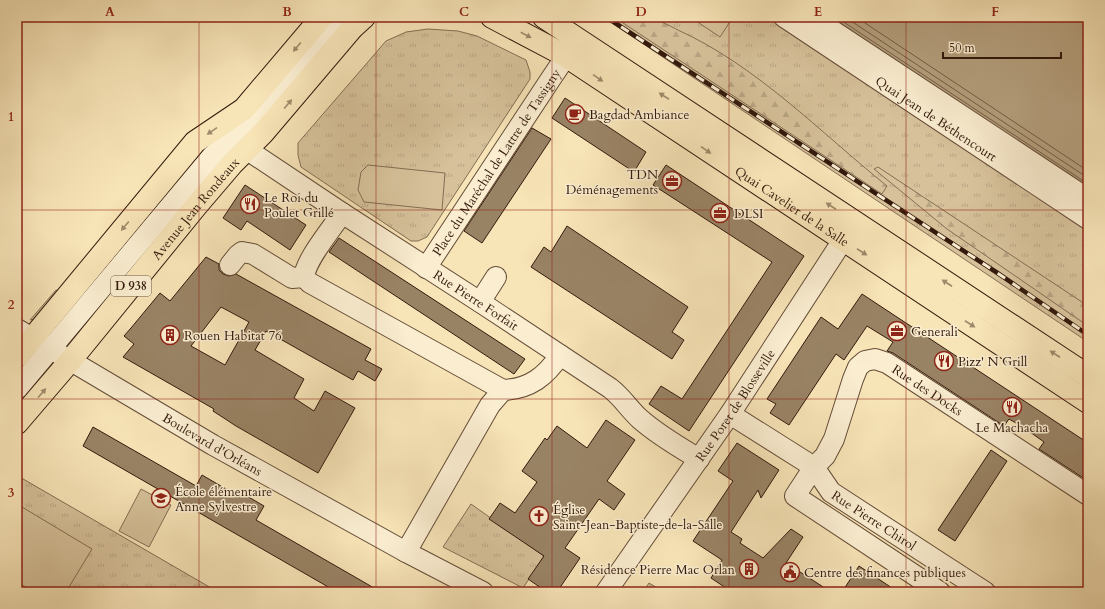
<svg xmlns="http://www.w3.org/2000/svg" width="1105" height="609" viewBox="0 0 1105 609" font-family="Cardo,serif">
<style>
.grass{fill:url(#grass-tufts);stroke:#846d53}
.forest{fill:url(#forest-firs);stroke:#846d53}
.garden{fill:#d6c19a;stroke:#846d53}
.water{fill:#b49f7d;stroke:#806950}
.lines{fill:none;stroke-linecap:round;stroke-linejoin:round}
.shore{stroke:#745c44;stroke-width:1}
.building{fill:#998365;stroke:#33190c;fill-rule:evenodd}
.minor-casing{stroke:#644c37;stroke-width:22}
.major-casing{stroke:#33190c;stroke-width:24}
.minor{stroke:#faedd0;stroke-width:20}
.major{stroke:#f7e4b7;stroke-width:22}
.rail-casing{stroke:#33190c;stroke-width:4.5}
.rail{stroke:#faedd0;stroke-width:3;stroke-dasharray:9;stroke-linecap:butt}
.oneway{fill:#9f896a}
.grid{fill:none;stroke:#8f2418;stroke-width:1;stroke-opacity:0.55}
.labels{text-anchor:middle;stroke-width:3;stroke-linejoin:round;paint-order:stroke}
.shield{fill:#faedd0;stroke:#6f5947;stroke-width:1}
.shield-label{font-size:12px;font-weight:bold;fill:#33190c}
.poi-label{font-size:13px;fill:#33190c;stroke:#faedd0;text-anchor:start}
.street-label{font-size:13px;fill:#33190c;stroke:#faedd0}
.neatline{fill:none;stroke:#8f2418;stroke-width:1.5}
.grid-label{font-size:13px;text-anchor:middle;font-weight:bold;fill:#8f2418}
</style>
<defs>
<pattern id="grass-tufts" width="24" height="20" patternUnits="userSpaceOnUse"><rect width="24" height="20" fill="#d6c19a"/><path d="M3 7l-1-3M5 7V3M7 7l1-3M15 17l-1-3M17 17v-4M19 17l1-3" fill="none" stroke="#b8a584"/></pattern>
<pattern id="forest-firs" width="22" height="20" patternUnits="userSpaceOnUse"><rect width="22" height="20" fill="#d6c19a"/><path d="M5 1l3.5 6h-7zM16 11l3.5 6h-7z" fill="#b8a584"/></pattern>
</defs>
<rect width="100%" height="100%" fill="#f7e4b7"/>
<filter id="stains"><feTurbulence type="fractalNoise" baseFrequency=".005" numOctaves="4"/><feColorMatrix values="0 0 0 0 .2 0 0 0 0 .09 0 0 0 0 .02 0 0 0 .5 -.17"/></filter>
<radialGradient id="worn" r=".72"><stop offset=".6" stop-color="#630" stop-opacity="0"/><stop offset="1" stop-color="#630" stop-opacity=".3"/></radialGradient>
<g class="grass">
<path d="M603,17H826L1088,189V342Z"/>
<path d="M428,29L458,31L477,36L526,60L530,72V79L427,237L418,241H411L301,167L298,155V143L386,41L406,32Z"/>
<path d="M200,147L204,150L142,225L139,222Z"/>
<path d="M56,290L61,293L36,319L30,320Z"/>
<path d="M18,476L218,592H24L17,587Z"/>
<path d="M471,504L544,556L523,588L443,547Z"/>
<path d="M649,583L664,592H643Z"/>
</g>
<g class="forest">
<path d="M614,17C624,17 634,16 644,17C656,18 668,25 678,30C757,66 820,132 887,186L882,194Z"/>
<path d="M878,167L1088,306V326L947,229L874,169Z"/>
</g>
<g class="garden">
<path d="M690,17H733L720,37Z"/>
<path d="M368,165L445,173L442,210L364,202L358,190L361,172Z"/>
<path d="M141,489L171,505L149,547L119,531Z"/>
<path d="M22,507L92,549L66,592H34L17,582V515Z"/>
</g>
<path class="water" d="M828,17H1088V189Z"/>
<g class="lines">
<g class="shore">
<path d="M836,17L1088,184"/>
<path d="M845,17L1088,178"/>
<path d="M856,17L1088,171"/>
</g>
</g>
<g class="building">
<path d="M565,98L646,152L634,172L552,118Z"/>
<path d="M532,128L551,139L482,243L464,231Z"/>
<path d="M666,165L804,256L689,431L649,404L661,386L682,399L772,262L653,185Z"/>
<path d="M245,185L306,225L290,250L247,221L241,230L223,218Z"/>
<path d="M567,226L688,307L672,332L684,340L672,359L531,267L544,247L551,252Z"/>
<path d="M339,238L525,359L514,374L329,252Z"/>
<path d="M206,257L219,264V270L223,274L229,276L236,274L371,349L365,360L382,369L375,381L358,371L353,380L266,331L255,350L304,379L294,398L314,411L325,391L355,408L318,473L236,426L213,411L214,409L123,357L134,344L124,336L131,328L160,293L170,301ZM221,307L249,322L225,365L191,346Z"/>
<path d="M862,294L1088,443V481L1039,449L1044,442L1023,427L1009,419L1004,426L893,353L887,351L893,342L867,326L844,360L836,354L789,425L770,413L776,404L767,399L821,317L838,329Z"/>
<path d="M606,420L635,440L607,481L625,494L614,510L599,499L565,548L580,558L557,592H547L528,579L544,556L489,519L500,503L515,513L537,482L522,471L545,438L547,440L557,426L587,448Z"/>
<path d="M93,427L196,486L202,475L238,496L240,492L264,506L256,520L381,592H337L83,446Z"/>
<path d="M737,443L779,470L761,498L758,490L731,532L742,539L740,543L763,558L791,529L803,537L786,563L831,592H732L711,578L722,560L693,541L733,481L718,471Z"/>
<path d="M991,450L1007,461L955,541L938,530Z"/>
<path d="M859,566L898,592H842Z"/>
</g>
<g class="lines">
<defs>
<g id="minor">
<path id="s1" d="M784,17L1088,219"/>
<path d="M812,17L1088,199"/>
<path id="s2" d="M246,149L342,213L480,302L610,388C622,397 629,409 640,419C658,435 679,447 699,459"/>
<path d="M342,213C331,230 306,259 304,277L310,283L503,390C530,389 546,376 560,355"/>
<path d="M230,265L238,255L242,252L253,254L292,278L304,277"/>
<path id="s3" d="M426,268L552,77L575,43"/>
<path d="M480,302L496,277"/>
<path id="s4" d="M17,329L213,445L406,552L483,592"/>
<path d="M17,389L213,155L267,105L341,17"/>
<path id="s5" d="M730,414L814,467L831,492L985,592"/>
<path d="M406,552L490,405L503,390"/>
<path id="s6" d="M606,592L730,414L843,240L848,235L856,231"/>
<path id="s7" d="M940,592L795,496L814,467L825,456L834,439L853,379L858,367L865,361L875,359L887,363L1088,495"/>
</g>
<g id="major">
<path id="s8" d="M492,17L566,56L1088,402"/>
<path d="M544,17L1088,376"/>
<path d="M17,357L195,142L244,109L322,17"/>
<path id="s9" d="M17,423L70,361L197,205L232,164L263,133L353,27L364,17"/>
</g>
</defs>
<use href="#minor" class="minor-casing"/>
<use href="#major" class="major-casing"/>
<use href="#minor" class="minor"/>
<use href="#major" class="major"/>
<defs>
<path id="rail" d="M606,17L996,272L1088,335"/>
</defs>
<use href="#rail" class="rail-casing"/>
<use href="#rail" class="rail"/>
</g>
<defs><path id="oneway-solid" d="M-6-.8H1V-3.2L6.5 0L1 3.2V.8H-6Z"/></defs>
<g class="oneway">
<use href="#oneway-solid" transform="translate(526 35) rotate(28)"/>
<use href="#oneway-solid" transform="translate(297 47) rotate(130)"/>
<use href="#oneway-solid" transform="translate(598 78) rotate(34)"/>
<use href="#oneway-solid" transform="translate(664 96) rotate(-147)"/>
<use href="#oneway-solid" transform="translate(288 104) rotate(-50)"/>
<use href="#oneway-solid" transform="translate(212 131) rotate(146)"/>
<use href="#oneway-solid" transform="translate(706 150) rotate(34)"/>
<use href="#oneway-solid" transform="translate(831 206) rotate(-147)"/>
<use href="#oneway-solid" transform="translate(125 226) rotate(130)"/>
<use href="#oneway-solid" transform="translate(862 252) rotate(33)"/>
<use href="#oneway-solid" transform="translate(947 283) rotate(-147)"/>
<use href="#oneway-solid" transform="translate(970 324) rotate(33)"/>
<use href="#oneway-solid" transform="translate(1055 354) rotate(-147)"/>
<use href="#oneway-solid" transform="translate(42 393) rotate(-49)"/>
</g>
<path class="grid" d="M199,17V592M376,17V592M552,17V592M729,17V592M906,17V592M17,210H1088M17,399H1088"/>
<defs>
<symbol id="cafe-ring" viewBox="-11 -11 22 22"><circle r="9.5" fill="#faedd0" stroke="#8f2418" stroke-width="1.5"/><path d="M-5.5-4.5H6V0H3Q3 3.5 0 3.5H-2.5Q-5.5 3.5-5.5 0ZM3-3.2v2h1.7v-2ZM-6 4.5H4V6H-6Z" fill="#8f2418"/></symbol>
<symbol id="office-ring" viewBox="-11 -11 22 22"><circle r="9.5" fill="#faedd0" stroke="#8f2418" stroke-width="1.5"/><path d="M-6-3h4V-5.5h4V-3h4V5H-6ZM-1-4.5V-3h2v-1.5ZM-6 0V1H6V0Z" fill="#8f2418"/></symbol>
<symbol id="restaurant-ring" viewBox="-11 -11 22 22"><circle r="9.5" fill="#faedd0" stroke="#8f2418" stroke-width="1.5"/><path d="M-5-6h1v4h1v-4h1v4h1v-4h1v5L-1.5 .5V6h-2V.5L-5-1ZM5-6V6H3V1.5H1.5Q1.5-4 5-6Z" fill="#8f2418"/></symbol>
<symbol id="building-ring" viewBox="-11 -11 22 22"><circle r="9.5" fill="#faedd0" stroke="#8f2418" stroke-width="1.5"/><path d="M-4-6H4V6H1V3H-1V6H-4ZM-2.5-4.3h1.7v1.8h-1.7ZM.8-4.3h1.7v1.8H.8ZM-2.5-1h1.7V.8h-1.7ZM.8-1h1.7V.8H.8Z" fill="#8f2418"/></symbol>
<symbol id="school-ring" viewBox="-11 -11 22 22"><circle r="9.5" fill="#faedd0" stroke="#8f2418" stroke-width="1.5"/><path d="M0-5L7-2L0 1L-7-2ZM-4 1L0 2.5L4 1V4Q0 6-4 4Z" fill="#8f2418"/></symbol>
<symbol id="church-ring" viewBox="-11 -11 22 22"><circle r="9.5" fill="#faedd0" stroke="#8f2418" stroke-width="1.5"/><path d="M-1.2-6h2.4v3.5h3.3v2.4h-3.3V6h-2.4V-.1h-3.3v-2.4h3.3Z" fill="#8f2418"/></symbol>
<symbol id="civic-ring" viewBox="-11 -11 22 22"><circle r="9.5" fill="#faedd0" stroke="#8f2418" stroke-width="1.5"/><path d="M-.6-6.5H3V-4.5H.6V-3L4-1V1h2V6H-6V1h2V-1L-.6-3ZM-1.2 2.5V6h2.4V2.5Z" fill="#8f2418"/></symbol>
</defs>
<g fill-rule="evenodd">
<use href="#cafe-ring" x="564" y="103" width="22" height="22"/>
<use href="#office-ring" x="661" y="170" width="22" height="22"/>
<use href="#restaurant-ring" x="239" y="193" width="22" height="22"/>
<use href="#office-ring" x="709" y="202" width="22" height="22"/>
<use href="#office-ring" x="886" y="320" width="22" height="22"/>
<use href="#building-ring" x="159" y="324" width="22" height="22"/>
<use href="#restaurant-ring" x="933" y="350" width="22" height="22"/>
<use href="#restaurant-ring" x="1001" y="396" width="22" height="22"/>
<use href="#school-ring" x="150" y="487" width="22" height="22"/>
<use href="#church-ring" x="528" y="505" width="22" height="22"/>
<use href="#building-ring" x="738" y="558" width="22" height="22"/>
<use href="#civic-ring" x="779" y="561" width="22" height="22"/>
</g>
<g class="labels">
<rect class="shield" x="111" y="276" width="40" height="20" rx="3"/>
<g class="shield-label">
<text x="131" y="290">D 938</text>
</g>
<g class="poi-label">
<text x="589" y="119">Bagdad Ambiance</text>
<text x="658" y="179" text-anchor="end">TDN<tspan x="658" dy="15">Déménagements</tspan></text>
<text x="264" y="202">Le Roi du<tspan x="264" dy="15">Poulet Grillé</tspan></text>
<text x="734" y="218">DLSI</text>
<text x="911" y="336">Generali</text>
<text x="184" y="340">Rouen Habitat 76</text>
<text x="958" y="366">Pizz' N Grill</text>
<text x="1012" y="432" text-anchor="middle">Le Machacha</text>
<text x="175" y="496">École élémentaire<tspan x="175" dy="15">Anne Sylvestre</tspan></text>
<text x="553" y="514">Église<tspan x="553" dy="15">Saint-Jean-Baptiste-de-la-Salle</tspan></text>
<text x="735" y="574" text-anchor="end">Résidence Pierre Mac Orlan</text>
<text x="804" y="577">Centre des finances publiques</text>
</g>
<g class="street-label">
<text dy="5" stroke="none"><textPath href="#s1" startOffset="183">Quai Jean de Béthencourt</textPath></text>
<text dy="5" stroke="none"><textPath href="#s3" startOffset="127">Place du Maréchal de Lattre de Tassigny</textPath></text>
<text dy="5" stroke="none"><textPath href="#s8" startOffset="355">Quai Cavelier de la Salle</textPath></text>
<text dy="5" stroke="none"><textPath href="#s9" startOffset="279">Avenue Jean Rondeaux</textPath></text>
<text dy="5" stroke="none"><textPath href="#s2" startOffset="275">Rue Pierre Forfait</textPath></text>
<text dy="5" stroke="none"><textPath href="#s7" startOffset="400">Rue des Docks</textPath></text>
<text dy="5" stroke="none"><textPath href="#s6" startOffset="227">Rue Poret de Blosseville</textPath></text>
<text dy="5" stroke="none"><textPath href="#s4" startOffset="227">Boulevard d'Orléans</textPath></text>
<text dy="5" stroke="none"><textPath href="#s5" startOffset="181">Rue Pierre Chirol</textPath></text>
</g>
</g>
<rect width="1105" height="609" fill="none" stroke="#f7e4b7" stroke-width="44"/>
<path d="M943 52v6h118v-6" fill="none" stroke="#33190c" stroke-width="2"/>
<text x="949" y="52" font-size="12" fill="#33190c" stroke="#faedd0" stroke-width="3" paint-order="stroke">50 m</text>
<rect x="22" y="22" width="1061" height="565" class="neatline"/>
<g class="grid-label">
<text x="110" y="16">A</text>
<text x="287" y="16">B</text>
<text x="464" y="16">C</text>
<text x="641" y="16">D</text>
<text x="818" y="16">E</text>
<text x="995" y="16">F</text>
<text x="11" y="121">1</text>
<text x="11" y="309">2</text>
<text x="11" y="497">3</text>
</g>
<rect width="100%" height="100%" filter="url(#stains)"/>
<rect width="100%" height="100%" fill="url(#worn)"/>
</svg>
